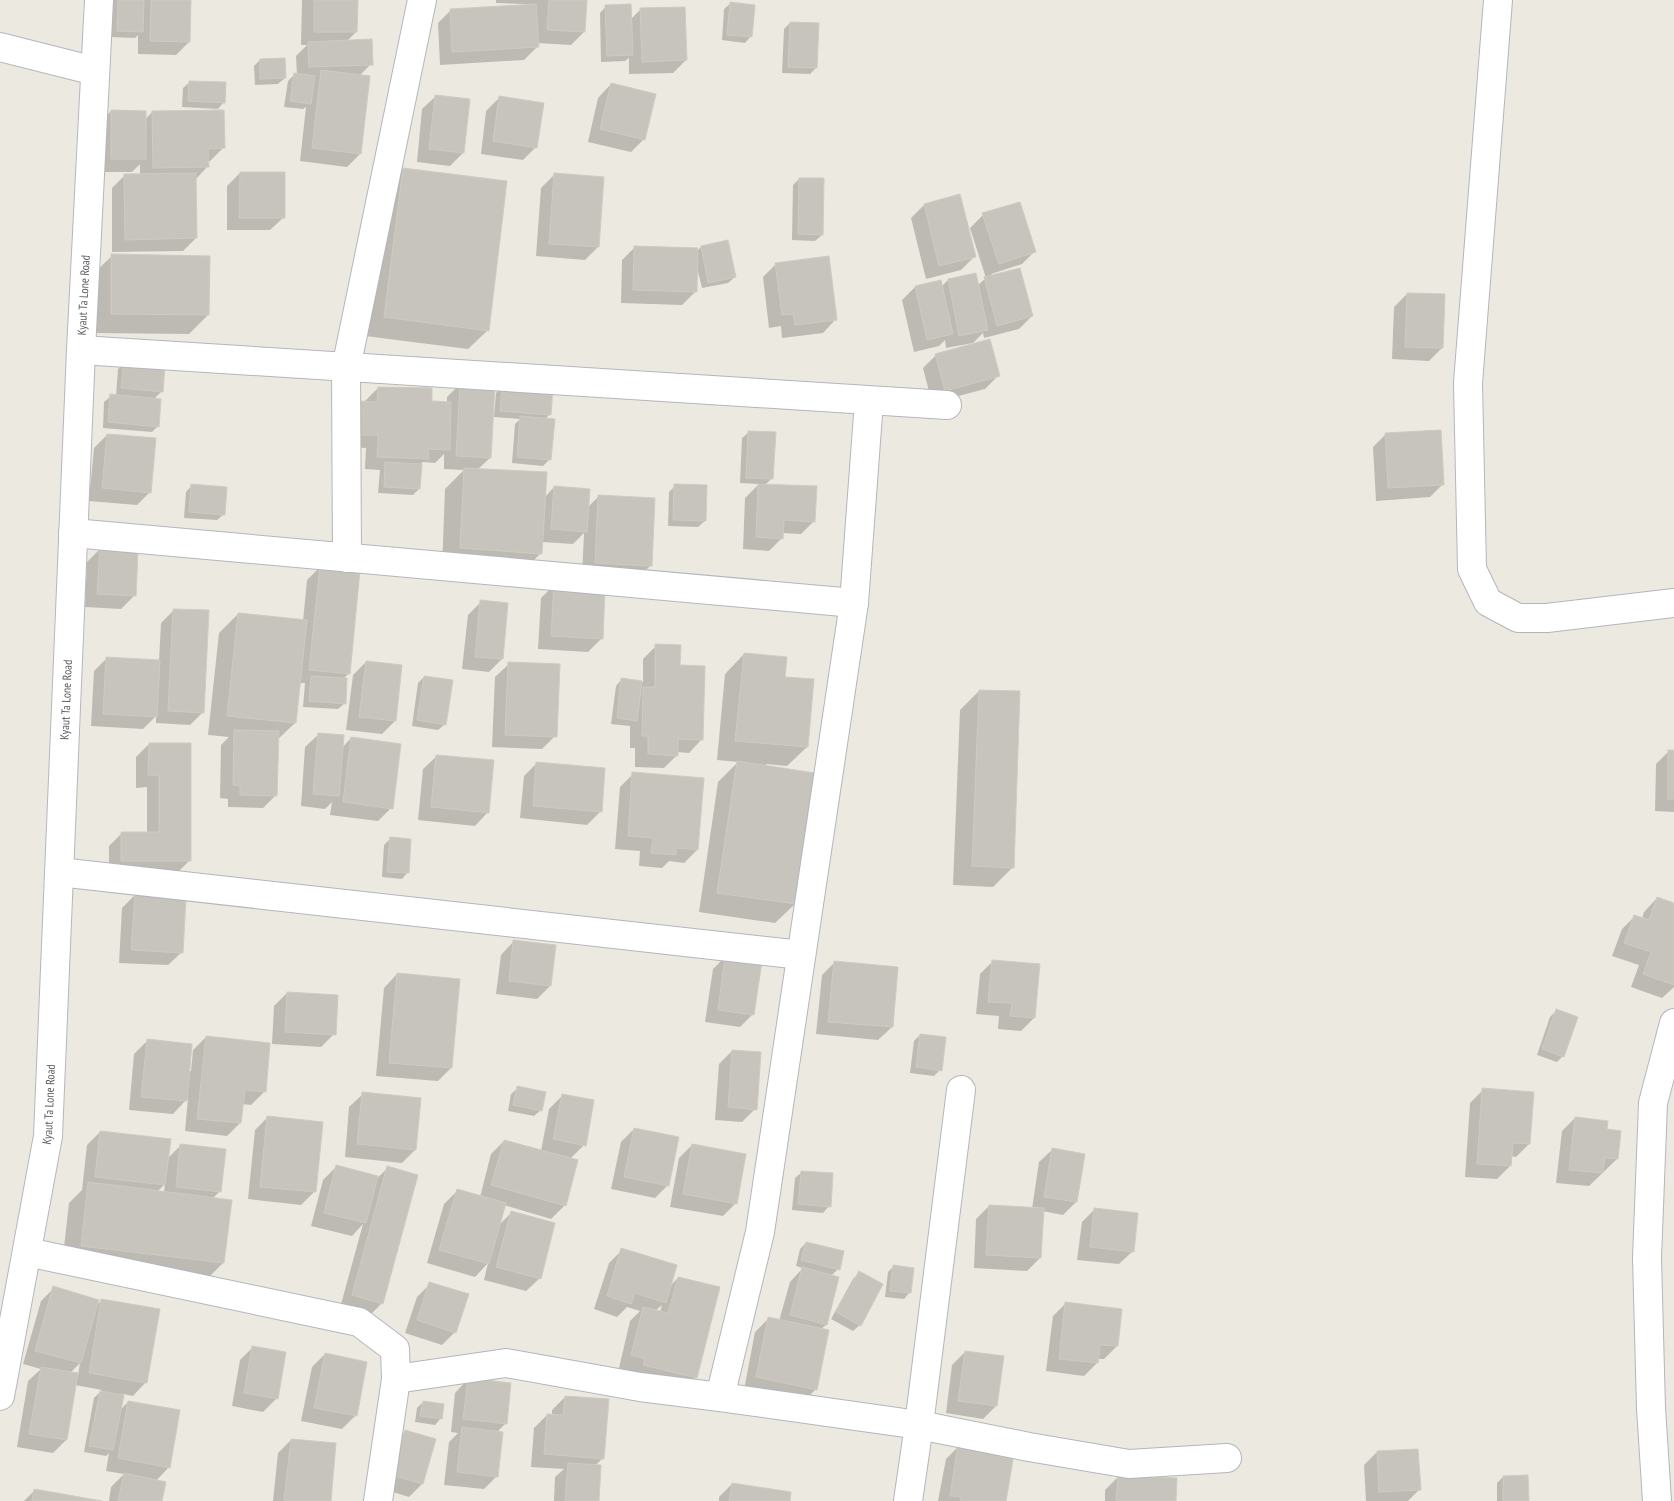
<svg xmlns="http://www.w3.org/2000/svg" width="1674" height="1501" viewBox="0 0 1674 1501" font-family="'PT Sans Narrow',sans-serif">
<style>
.shadow{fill:#0003;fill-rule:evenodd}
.building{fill:#c6c4bd;stroke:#d0cbbf}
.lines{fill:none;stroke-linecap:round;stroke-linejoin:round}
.street-casing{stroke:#b3b6bb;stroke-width:30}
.secondary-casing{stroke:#b4b7bd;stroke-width:30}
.street{stroke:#fff;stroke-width:28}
.secondary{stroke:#fff;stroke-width:28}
.labels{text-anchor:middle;stroke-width:4;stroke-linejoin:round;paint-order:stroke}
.street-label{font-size:12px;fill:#595c61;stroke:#fff}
</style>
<rect width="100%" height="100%" fill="#ece9e0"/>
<g class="shadow">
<path d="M113,0H190L189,42L176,55L138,54V35L135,38L111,37Z"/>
<path d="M302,0H356V32L347,41L371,64L359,76L360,154L347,167L300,161L306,107L303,109L284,107L288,81L294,75H297L296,56L307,45H301Z"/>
<path d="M496,0H586L584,32L571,45L537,43V47L524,60L440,65L438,23L451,10L525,6V4L496,3Z"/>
<path d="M731,3L751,36L745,43L722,40L724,9Z"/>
<path d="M606,6L630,20L641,9L686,60L673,73L629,74V58L625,61L601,62L600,13Z"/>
<path d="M790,23L816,68L810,74L782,73L784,29Z"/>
<path d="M260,60L285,78L278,84L255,85L254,66Z"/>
<path d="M190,82L224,102L218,109L182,107L183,88Z"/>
<path d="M611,84L644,139L631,152L588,142L598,98Z"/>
<path d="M436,96L463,153L450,166L417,162L422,109Z"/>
<path d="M500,97L536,147L523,160L481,154L486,111Z"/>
<path d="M111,111L145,120L152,112L223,148L210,161H208V166L195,180L196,238L183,251L112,252V188L125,175H140V164L132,172H99L98,124Z"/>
<path d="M403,169L488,330L468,349L365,336L384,188Z"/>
<path d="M240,173L284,217L270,230H227V186Z"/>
<path d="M554,175L598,247L585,260L536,256L541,188Z"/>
<path d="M799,179L822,235L815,241L792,240L793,185Z"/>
<path d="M924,205L974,257L961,270L926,279L911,218Z"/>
<path d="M983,215L1035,251L1022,264L991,274L1032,316L1019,329L984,338L983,333L973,343L946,348L945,340L939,346L914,352L902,300L915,287H941L948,280L977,286L986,278L970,228Z"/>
<path d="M635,247L696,252L701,247L735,277L728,283L702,288L696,263L695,292L682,305L621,303L622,260Z"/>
<path d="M112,256L208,315L189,334L92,333V275Z"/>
<path d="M776,264L836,319L823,333L782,338L781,326L769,328L763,277Z"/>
<path d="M1407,294L1442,348L1429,361L1392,359L1394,307Z"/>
<path d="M936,355L998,376L985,389L932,403L923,368Z"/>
<path d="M124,363L162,391L154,399L158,426L152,432L103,428L104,402L111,396H116L118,369Z"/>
<path d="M460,384L490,458L477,470L544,498L554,487L588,507L598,497L650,566L637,579L582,576L584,533L573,544L542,542L541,553L522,572L442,568L445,489L464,470L444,469V454L435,463L423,462L421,464L419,489L413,495L378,493L380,470L365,469L366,448L345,447L365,401L378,388L430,402L447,403V397Z"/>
<path d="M502,387L550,414L544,420L550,459L543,466L512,463L515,424L520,419L494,417L496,393Z"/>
<path d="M749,432L772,478L765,485L814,521L801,534L782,533V538L769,551L743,549L745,498L759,484L740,483L742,438Z"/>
<path d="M1386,434L1443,484L1430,497L1376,501L1373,447Z"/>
<path d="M107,435L150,492L137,505L89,501L94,448Z"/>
<path d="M192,485L224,514L217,520L184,518L186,492Z"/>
<path d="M675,486L705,521L698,527L668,526L669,492Z"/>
<path d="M100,549L134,596L121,609L85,607L87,562Z"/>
<path d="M320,567L349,673L343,679L345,703L338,709L303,707L305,683H299L295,723L277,740L276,795L263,808L228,807V799L220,798L221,745L229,737L208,735L219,633L238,614L303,621L307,580Z"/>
<path d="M554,585L601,639L588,652L538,649L541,598Z"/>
<path d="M481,602L502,659L489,672L462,669L468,615Z"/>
<path d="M174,610L203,712L190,725L156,723V716L143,729L91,726L94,671L107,658L159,661L161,623Z"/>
<path d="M656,646L679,666L702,739L689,753L677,752V755L664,768L635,767V748H630V726L611,724L616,686L622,679L643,682V659Z"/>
<path d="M744,654L784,678L813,680L807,747L787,766L766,764L795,904L775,923L699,912L718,782L738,762L717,760L725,674Z"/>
<path d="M366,662L395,721L382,734L346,730L353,675Z"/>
<path d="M509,664L555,736L542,749L492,747L495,677Z"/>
<path d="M424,677L445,724L438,730L412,726L418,683Z"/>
<path d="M979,691L1013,867L993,887L953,885L960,710Z"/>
<path d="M319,734L342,748L351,738L391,808L378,821L330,815L332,802L325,809L301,806L305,747Z"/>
<path d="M149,744L190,860L177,873H109V846L122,833H147V787L136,788V757Z"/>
<path d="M1669,751H1674V812L1655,811L1656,764Z"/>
<path d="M437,756L488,812L475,826L418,820L423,769Z"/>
<path d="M537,763L600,812L587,825L520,818L524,776Z"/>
<path d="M633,774L697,850L684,863L669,861L662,868L639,866L640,851L615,849L620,787Z"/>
<path d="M390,839L408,872L402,879L382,877L384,845Z"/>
<path d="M135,895L182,952L168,965L119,963L122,908Z"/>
<path d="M1657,898L1674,904V987L1662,998L1631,987L1639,965L1612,956L1622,929L1635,916L1642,919L1644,912Z"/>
<path d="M514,941L550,986L537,999L496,994L501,955Z"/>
<path d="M726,956L753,1014L740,1027L705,1022L713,969Z"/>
<path d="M993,961L1034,1018L1021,1031L998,1029L999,1016L976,1014L980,974Z"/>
<path d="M835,962L897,968L892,1027L878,1040L816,1034L822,975Z"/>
<path d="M397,974L451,1068L438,1081L376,1076L384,988Z"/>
<path d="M287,993L334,1034L321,1047L272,1044L274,1006Z"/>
<path d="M1556,1011L1563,1056L1557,1062L1537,1055L1550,1017Z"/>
<path d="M920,1035L940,1070L934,1076L910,1073L914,1041Z"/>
<path d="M206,1037L264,1092L251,1105L242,1104L240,1123L227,1136L185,1131L188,1098L173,1114L129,1110L134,1054L147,1041L189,1071H191L193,1050Z"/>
<path d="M732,1051L755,1109L742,1122L715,1120L719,1064Z"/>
<path d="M518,1088L541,1110L534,1116L508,1111L511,1094Z"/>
<path d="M1483,1090L1529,1144L1516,1157L1511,1156L1510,1166L1497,1179L1465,1177L1470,1103Z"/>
<path d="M363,1094L415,1150L402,1163L345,1157L349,1107Z"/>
<path d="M562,1096L584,1145L570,1159L577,1161L564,1206L551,1219L504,1205L499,1225L511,1213L540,1278L526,1291L484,1280L488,1263L475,1277L427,1263L444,1204L457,1191L480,1197L491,1154L504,1141L541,1151L549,1109Z"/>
<path d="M268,1117L314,1192L301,1205L248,1199L255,1130Z"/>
<path d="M1575,1118L1617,1159L1589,1186L1556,1183L1562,1131Z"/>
<path d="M634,1129L668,1185L655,1198L611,1189L621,1142Z"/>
<path d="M100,1132L167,1159L180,1146L220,1191L213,1198L223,1263L204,1282L62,1265L69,1203L82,1190L87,1145ZM165,1184L164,1192H157Z"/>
<path d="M692,1145L736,1203L723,1216L670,1207L679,1158Z"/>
<path d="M1053,1149L1076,1202L1063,1215L1042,1211L1040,1258L1027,1271L974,1268L976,1219L989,1206L1032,1209L1039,1162Z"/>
<path d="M336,1167L375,1180L388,1168L382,1303L369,1316L340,1308L363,1224L352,1236L311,1226L323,1180Z"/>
<path d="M802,1172L829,1206L823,1213L792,1210L795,1178Z"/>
<path d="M1095,1209L1133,1251L1119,1264L1077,1260L1082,1222Z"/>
<path d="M806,1243L838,1269L831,1276L838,1278L826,1325L821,1329L816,1389L803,1402L744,1390L755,1332L768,1319L779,1321L790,1282L803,1268L796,1266L800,1249Z"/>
<path d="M622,1250L669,1287L678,1278L719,1288L695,1378L682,1391L631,1378L633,1372L619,1368L630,1321L640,1311L627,1307L617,1317L594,1309L609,1263ZM662,1305L660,1312L655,1311Z"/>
<path d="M894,1266L910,1292L904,1299L885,1297L888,1272Z"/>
<path d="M859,1273L860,1325L853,1331L831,1319L853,1279Z"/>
<path d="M430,1284L455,1332L442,1345L405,1333L417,1297Z"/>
<path d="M54,1288L96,1306L102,1300L146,1382L133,1396L123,1394L119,1411L128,1402L169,1467L156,1481L161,1501H109L111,1487L124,1474L106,1471L109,1453L106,1456L84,1452L94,1398L102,1390L75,1385L66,1440L53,1453L17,1447L28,1381L41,1369L23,1364L41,1301ZM80,1363L78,1375L70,1373Z"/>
<path d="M1066,1303L1117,1346L1104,1359H1097V1363L1084,1376L1046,1371L1053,1316Z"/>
<path d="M253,1347L285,1353L276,1399L263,1412L232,1406L240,1360Z"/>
<path d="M965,1352L996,1406L983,1419L946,1413L952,1365Z"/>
<path d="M325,1354L355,1416L342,1429L301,1421L312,1367Z"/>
<path d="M468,1379L506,1423L497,1432V1476L484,1489L444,1485L449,1442L458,1433L451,1432L455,1393Z"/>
<path d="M565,1397L603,1458L595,1466L597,1501H554L555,1477L564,1469L531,1467L534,1428L547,1415H552V1410Z"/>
<path d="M423,1402L441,1418L435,1425L415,1422L417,1408Z"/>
<path d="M406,1431L435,1440L422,1484L409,1497L380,1488L392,1444Z"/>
<path d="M291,1440L330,1501H273L278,1453Z"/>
<path d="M959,1446L1005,1501H938L946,1459Z"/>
<path d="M1377,1452L1419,1490L1408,1501H1366L1364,1465Z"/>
<path d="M1118,1477L1174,1501H1105V1490Z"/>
<path d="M1503,1477L1528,1501H1497V1483Z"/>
<path d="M732,1484L788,1501H719V1497Z"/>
<path d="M34,1491L95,1501H24Z"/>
</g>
<g class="building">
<path d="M118,0H144L143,32L117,31Z"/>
<path d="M151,0H191L190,42L150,41Z"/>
<path d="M314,0H358L357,32H314Z"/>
<path d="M549,0H587L585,32L547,30Z"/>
<path d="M730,2L755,5L752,37L727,35Z"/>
<path d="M536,4L539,47L452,52L450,9Z"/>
<path d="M631,4L633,55L607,56L605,5Z"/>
<path d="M685,7L687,60L642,62L640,8Z"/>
<path d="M790,22L819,23L817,68L788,67Z"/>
<path d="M372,39L373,65L309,67L308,42Z"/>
<path d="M285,58L286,78L260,79V59Z"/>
<path d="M321,70L370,76L361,154L312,148Z"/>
<path d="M294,73L315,76L311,104L290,101Z"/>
<path d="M189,81L226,82L225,103L188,101Z"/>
<path d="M611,83L656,94L645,140L600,129Z"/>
<path d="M435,95L470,99L464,153L429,149Z"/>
<path d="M499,96L544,103L537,148L493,141Z"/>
<path d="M111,110L146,111V159H111Z"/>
<path d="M224,110L225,148L208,149L209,167L153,168L152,111Z"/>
<path d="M403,168L507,181L489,331L384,317Z"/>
<path d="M240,172H285V218H239Z"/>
<path d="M196,173L197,238L125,240L124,174Z"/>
<path d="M554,173L604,177L599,247L549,244Z"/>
<path d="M799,178H824L823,235L798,234Z"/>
<path d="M960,194L976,257L939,266L924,204Z"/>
<path d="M1020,202L1036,252L999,264L982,213Z"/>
<path d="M728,240L736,277L708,283L701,246Z"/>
<path d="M634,246L698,248L697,292L633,290Z"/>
<path d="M111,254L210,256L209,315L111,314Z"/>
<path d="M829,256L837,320L795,325L793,314L782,315L775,263Z"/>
<path d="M1020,268L1033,316L997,326L984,277Z"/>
<path d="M976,273L988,330L959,336L948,279Z"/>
<path d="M941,280L953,334L927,340L915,286Z"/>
<path d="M1407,293L1445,294L1443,348L1405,347Z"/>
<path d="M990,339L1000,376L945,391L935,354Z"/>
<path d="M124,361L165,364L163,392L121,388Z"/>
<path d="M460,383L495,385L491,458L456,456Z"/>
<path d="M502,385L553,388L551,415L500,411Z"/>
<path d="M378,387L432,388V401L451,402L450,450L428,449L429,459L377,457L378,435H358L359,401L377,402Z"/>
<path d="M110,394L161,399L159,427L108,422Z"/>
<path d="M520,416L555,419L551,460L517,457Z"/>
<path d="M1441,430L1444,485L1388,488L1385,433Z"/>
<path d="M748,431L776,432L773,479L746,478Z"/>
<path d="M107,434L156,438L151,493L102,488Z"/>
<path d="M385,462L422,464L420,489L384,487Z"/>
<path d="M464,468L547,472L542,554L460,548Z"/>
<path d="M191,484L227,487L225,515L189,512Z"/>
<path d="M674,484L707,485L706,521L673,520Z"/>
<path d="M758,484L817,486L815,522L784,520L783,539L756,537Z"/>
<path d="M554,486L590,489L587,532L551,529Z"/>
<path d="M598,495L655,498L652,566L595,563Z"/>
<path d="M100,548L138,550L136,596L97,594Z"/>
<path d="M320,565L360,570L350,674L309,670Z"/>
<path d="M554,584L605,587L603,639L551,636Z"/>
<path d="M480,600L508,603L503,659L475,657Z"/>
<path d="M173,609L209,610L204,713L168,711Z"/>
<path d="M238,613L307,620L296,723L227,716Z"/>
<path d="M655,644L681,645L680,665L705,666L703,740L678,739V756L648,754V736H642L643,687H655Z"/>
<path d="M744,653L787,657L785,677L814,679L808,747L735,741Z"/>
<path d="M106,657L160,660L157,717L103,714Z"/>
<path d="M366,661L402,665L396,721L359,717Z"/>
<path d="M508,662L560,664L557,737L505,735Z"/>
<path d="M311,676L347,678L346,704L309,701Z"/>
<path d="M424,676L453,680L446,725L417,720Z"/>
<path d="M621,678L642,681L637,721L617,718Z"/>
<path d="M979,690L1020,691L1014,868L972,866Z"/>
<path d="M234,730L279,731L277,796L240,795V786L233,785Z"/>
<path d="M318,733L344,735L339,796L313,794Z"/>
<path d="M351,737L401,744L393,809L343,802Z"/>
<path d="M149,743H191V861H121V832H159V775H148Z"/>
<rect x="1668" y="750" width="6" height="49"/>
<path d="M436,755L494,760L489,813L431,807Z"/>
<path d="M737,761L815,773L796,904L717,893Z"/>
<path d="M536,762L605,768L602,812L533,806Z"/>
<path d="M632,772L704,778L698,850L676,848V855L651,853L653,838L628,836Z"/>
<path d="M390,837L411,839L409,873L387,872Z"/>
<path d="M135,894L186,897L183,953L131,950Z"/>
<path d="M1657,897L1674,903V985L1643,974L1651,952L1624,943L1634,915L1649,920Z"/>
<path d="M513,940L556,945L551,986L509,981Z"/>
<path d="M725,955L762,961L754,1015L718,1010Z"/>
<path d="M992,960L1040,964L1035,1018L1010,1016L1012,1003L988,1002Z"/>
<path d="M834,961L898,967L893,1027L828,1022Z"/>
<path d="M397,973L460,979L452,1068L389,1063Z"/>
<path d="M287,992L338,995L336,1035L285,1032Z"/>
<path d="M1556,1009L1578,1017L1564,1057L1542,1049Z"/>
<path d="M920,1034L946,1037L942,1071L916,1067Z"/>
<path d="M206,1036L270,1043L266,1092L245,1090L241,1123L197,1119Z"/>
<path d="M147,1039L192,1044L187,1101L141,1097Z"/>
<path d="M732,1050L761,1052L757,1110L728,1107Z"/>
<path d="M517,1086L546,1092L542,1111L513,1105Z"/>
<path d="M1482,1088L1534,1092L1530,1144L1513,1143L1511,1166L1477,1164Z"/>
<path d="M362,1092L421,1098L416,1150L357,1144Z"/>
<path d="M562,1094L594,1100L586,1146L553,1139Z"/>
<path d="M267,1116L323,1122L316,1192L260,1187Z"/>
<path d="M1575,1117L1608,1121L1607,1129L1621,1131L1618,1159L1605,1158L1603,1173L1569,1170Z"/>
<path d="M634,1128L679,1137L669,1186L624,1177Z"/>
<path d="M100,1131L171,1139L165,1185L95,1177Z"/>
<path d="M504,1140L578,1160L566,1206L491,1185Z"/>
<path d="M180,1144L226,1149L221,1192L176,1187Z"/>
<path d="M692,1144L746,1154L737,1204L683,1194Z"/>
<path d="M1052,1148L1085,1154L1077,1202L1044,1197Z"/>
<path d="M336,1165L378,1176L366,1223L324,1213Z"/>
<path d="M387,1166L418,1175L383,1304L352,1295Z"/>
<path d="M801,1171L833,1173L831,1207L798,1204Z"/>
<path d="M88,1182L232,1200L224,1263L81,1246Z"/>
<path d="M457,1189L506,1203L489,1264L439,1250Z"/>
<path d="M989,1205L1044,1208L1041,1258L986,1255Z"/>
<path d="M1094,1208L1138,1213L1134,1252L1090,1247Z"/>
<path d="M511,1211L555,1223L541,1279L496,1267Z"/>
<path d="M806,1242L844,1251L840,1270L801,1260Z"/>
<path d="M621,1248L677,1265L666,1303L635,1293L631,1304L607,1296Z"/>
<path d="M893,1265L914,1268L911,1293L890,1291Z"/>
<path d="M802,1267L839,1277L827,1325L790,1315Z"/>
<path d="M859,1271L883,1284L861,1326L836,1312Z"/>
<path d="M678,1277L720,1287L697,1378L643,1365L645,1359L631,1355L643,1307L668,1313Z"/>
<path d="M429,1282L469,1294L456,1333L417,1320Z"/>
<path d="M53,1286L99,1300L81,1363L35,1351Z"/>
<path d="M101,1299L160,1309L147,1383L89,1373Z"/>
<path d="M1065,1302L1122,1309L1118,1346L1100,1345L1098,1363L1059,1359Z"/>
<path d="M768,1317L829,1330L817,1390L756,1377Z"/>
<path d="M252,1346L286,1352L278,1399L244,1393Z"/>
<path d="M965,1351L1004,1356L997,1406L958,1401Z"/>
<path d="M325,1353L367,1362L357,1416L314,1408Z"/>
<path d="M41,1367L78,1373L67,1440L29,1434Z"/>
<path d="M468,1378L511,1383L507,1424L463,1419Z"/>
<path d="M100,1391L124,1395L113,1450L89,1446Z"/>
<path d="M565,1396L609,1399L604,1459L544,1454L547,1414L563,1415Z"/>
<path d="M128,1401L180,1410L170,1468L118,1458Z"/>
<path d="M423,1401L444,1404L442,1419L420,1416Z"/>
<path d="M462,1427L503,1432L498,1477L457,1472Z"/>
<path d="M405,1430L436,1439L423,1484L392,1475Z"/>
<path d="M291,1439L336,1443L331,1501H284Z"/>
<path d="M958,1444L1014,1454L1006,1501H960L961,1497L950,1496Z"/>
<path d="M1418,1449L1421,1490L1379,1492L1377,1451Z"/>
<path d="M568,1463L601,1465L599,1501H565Z"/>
<path d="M124,1473L166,1482L162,1501H118Z"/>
<path d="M1528,1475L1529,1501H1503V1476Z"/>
<path d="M1118,1476L1177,1478L1176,1501H1116Z"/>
<path d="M732,1483L791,1492L790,1501H729Z"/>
<path d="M34,1489L102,1501H32Z"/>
</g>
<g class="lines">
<defs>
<g id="street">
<path d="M1498,0L1468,383L1472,569L1488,602L1518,618H1547L1674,603"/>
<path d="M0,47L95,71"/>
<path d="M81,350L947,405"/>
<path d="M73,533L854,603"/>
<path d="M347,558L346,368L422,0"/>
<path d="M59,872L801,955"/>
<path d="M27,1252L359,1322L395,1349L396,1379L378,1501"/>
<path d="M396,1379L506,1363L640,1387L720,1397L919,1425L1029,1447L1129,1464L1227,1458"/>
<path d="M720,1397L760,1232L854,603L869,401"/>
<path d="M908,1501L919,1425L961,1090"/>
<path d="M1657,1501L1651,1408L1647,1258L1653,1103L1674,1023"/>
</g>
<g id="secondary">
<path id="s1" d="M0,1396L48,1136L81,350L99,0"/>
</g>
</defs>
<use href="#street" class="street-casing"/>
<use href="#secondary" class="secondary-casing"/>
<use href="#street" class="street"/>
<use href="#secondary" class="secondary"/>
</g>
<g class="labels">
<g class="street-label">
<text dy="4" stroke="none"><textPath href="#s1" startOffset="1106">Kyaut Ta Lone Road</textPath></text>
<text dy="4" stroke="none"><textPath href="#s1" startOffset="701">Kyaut Ta Lone Road</textPath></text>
<text dy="4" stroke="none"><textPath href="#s1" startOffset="296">Kyaut Ta Lone Road</textPath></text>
</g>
</g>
</svg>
